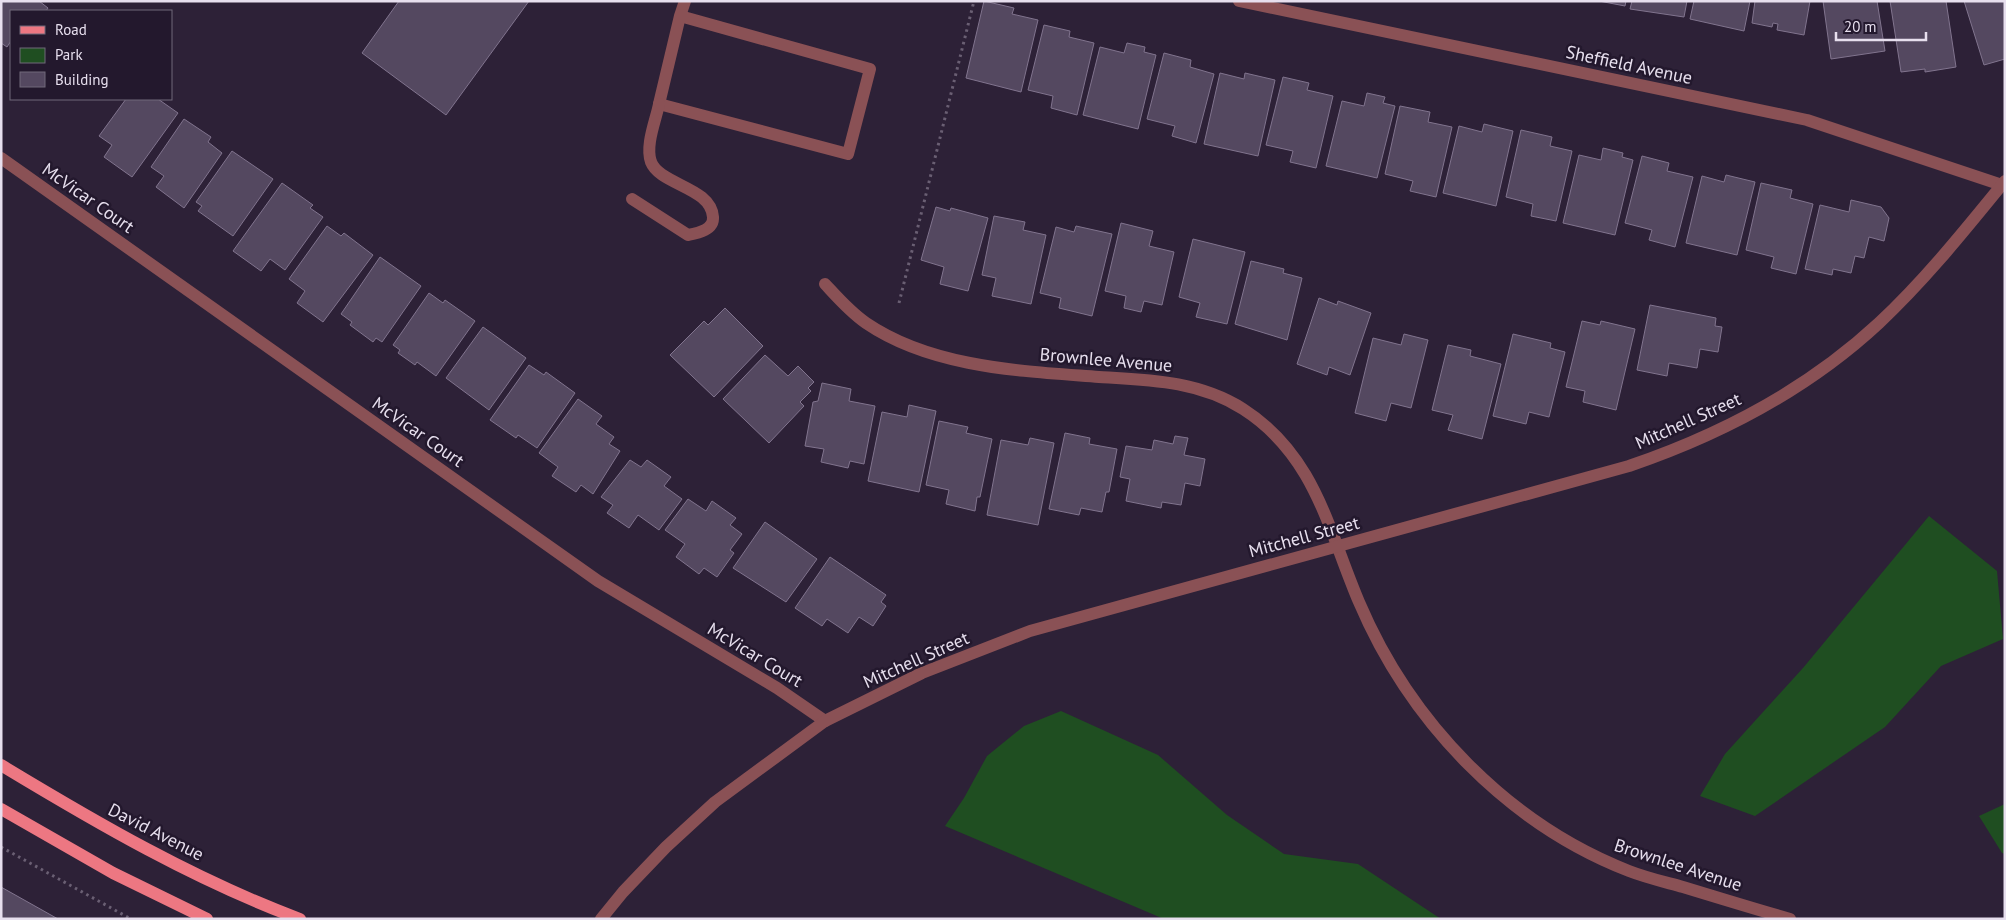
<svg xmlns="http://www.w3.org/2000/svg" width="2006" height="920" viewBox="0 0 2006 920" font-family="'PT Sans',sans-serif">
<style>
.green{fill:#1f4e21}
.building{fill:#544860;stroke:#81748e}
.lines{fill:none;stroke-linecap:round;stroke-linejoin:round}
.path{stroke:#6a5f73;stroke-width:3;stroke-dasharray:2.5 4;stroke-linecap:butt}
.minor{stroke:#8a5155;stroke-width:12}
.major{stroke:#ed7782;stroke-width:12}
.labels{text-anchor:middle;stroke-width:5;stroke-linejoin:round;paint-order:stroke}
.street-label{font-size:18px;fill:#e7dfee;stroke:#23182d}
</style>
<rect width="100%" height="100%" fill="#2d2137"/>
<g class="green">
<path d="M1929,516L1997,571L2003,639L1941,666L1885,727L1755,816L1700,796L1725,754L1803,668Z"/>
<path d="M1061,711L1158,755L1227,815L1284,854L1358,864L1441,919H1164L945,826L964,798L987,756L1024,726Z"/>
<path d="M2005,804V854L2002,853L1979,816Z"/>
</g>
<g class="building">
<path d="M1,1H39L48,8L46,11H11V41L7,47L1,43Z"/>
<path d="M399,1H529L446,115L362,53Z"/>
<path d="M984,1L1014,8L1012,14L1038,20L1021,92L966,78Z"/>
<path d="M1599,1H1626L1625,6Z"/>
<path d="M1632,1H1687L1684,17L1630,9Z"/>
<path d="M1694,1H1750L1744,31L1690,19Z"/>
<path d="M1755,1H1810L1804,35L1777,30L1778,24L1773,23L1772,27L1752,23Z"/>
<path d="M1823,1H1877L1885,51L1831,59Z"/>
<path d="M1890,1H1946L1956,67L1925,72V69L1901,72Z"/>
<path d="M1964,1H2005V59L1984,65Z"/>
<path d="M1044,25L1070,31L1069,37L1094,43L1077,115L1051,108L1053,96L1028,90Z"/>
<path d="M1127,43L1145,47L1144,52L1156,55L1138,129L1083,115L1100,47L1124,53Z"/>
<path d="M1164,53L1191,60L1190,67L1214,74L1196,143L1172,136L1175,126L1147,119Z"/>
<path d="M1220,73L1244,79L1245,73L1275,80L1258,156L1204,144Z"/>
<path d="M1283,77L1309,83L1307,90L1333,96L1316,168L1290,162L1293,151L1266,145Z"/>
<path d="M1367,93L1385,97L1383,103L1395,106L1377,178L1326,166L1342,101L1364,106Z"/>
<path d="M126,99H158L178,113L132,177L104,157L112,145L99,136Z"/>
<path d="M1400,106L1430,112L1428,122L1452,127L1436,197L1410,191L1413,181L1385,174Z"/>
<path d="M184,119L211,137L208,142L222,153L184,208L156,187L164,176L151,167Z"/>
<path d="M1484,124L1513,131L1496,206L1443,193L1459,126L1482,132Z"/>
<path d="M1521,130L1552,137L1550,146L1572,151L1556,221L1531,216L1533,204L1506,197Z"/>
<path d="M1603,148L1623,153L1622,157L1633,160L1615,235L1563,223L1579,155L1601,160Z"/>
<path d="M232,151L273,179L233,236L198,211L202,206L196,202Z"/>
<path d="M1642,156L1669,163L1667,171L1693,177L1675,247L1649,240L1652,230L1625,223Z"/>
<path d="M1726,175L1755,182L1737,255L1686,243L1702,176L1724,182Z"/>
<path d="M282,183L313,205L310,208L323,217L285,270L270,259L261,271L233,251Z"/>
<path d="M1761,183L1792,190L1790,198L1813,204L1796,274L1771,268L1774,257L1746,250Z"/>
<path d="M1851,200L1881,207L1889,218L1884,241L1869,237L1864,258L1855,256L1851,273L1833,269L1832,275L1805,269L1820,205L1849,212Z"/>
<path d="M936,207L950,211L951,208L988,218L968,291L940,284L944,267L921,260Z"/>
<path d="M994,216L1025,222L1023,230L1046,235L1031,304L992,296L996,278L982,275Z"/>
<path d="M1121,223L1153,231L1149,246L1174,252L1162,305L1144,301L1141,312L1124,308L1126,296L1105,291Z"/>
<path d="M327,226L341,236L344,233L373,255L323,322L297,303L305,291L289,279Z"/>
<path d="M1076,226L1112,234L1092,316L1059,308L1061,298L1040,293L1056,227L1074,232Z"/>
<path d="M1193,239L1245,252L1227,324L1196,317L1200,303L1179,297Z"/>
<path d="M380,257L421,286L382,342L376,338L373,342L350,325L352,322L341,314Z"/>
<path d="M1251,261L1284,269L1283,273L1302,278L1287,340L1235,324Z"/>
<path d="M429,293L443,303L445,300L475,321L436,376L417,362L415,365L398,353L400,350L393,345Z"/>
<path d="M1319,298L1337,305L1338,301L1371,313L1350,375L1329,367L1327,375L1297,364Z"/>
<path d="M1650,305L1716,318L1715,326L1722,327L1718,352L1700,349L1697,368L1669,363L1667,376L1637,370Z"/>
<path d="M725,308L763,346L714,397L670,355L704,321L708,325Z"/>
<path d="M1582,321L1600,325L1601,321L1635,329L1616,410L1583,402L1585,391L1566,387Z"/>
<path d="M483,327L526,358L489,410L446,378Z"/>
<path d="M1404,334L1428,340L1411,408L1391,403L1386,421L1355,413L1373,338L1401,345Z"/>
<path d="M1513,334L1551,343L1550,348L1565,352L1549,417L1529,412L1526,424L1493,416Z"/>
<path d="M1448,345L1471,350L1470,356L1501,364L1482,439L1448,430L1453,415L1432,410Z"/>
<path d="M765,355L788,376L798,366L814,382L808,388L811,391L800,402L804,406L769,443L723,399Z"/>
<path d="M529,365L544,375L546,372L575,393L537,448L518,435L516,438L490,420Z"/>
<path d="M822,383L851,389L849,401L875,406L864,464L850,461L848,468L821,462L824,449L805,446L813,402L818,401Z"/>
<path d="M578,399L602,416L596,424L614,437L609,444L620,451L593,494L581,485L576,492L552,476L558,467L539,453Z"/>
<path d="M909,405L936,411L919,492L868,481L882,412L907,417Z"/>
<path d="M939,421L968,427L966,433L992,439L980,497H977L975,511L946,504L949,490L926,485Z"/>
<path d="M1065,433L1090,438L1089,444L1117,449L1109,492H1106L1102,512L1081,508L1079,515L1049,509Z"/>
<path d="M1175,436L1188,438L1184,455L1205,459L1200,486L1185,483L1181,505L1162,502L1161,508L1126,501L1130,479L1120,477L1126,446L1152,450L1154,440L1173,444Z"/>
<path d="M1030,438L1054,443L1038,525L987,515L1001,440L1028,445Z"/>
<path d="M630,460L641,467L647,460L671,477L664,486L682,499L659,530L638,515L629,528L607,513L613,505L601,497Z"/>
<path d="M688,499L706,511L712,501L736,518L730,525L742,534L730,550L734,553L717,577L704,568L699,574L676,557L685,544L665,530Z"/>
<path d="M765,522L817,559L786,602L733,568Z"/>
<path d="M830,557L886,595L881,602L886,606L873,626L859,617L848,633L827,619L822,626L795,608Z"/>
<path d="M1,887L58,919H1Z"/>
</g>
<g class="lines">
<g class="path">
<path d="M899,303L974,1"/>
<path d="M1,847L131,919"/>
</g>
<g class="minor">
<path d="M1239,1L1807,120L2005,186"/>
<path d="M680,16L870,69L848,154L659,104L680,16L685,1"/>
<path d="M1,158L598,581L777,688L825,721"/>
<path d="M632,199L688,235C698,233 714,230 713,217C711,187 660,185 651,162C645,145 656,120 659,104"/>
<path d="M825,284C838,298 850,312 866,323C932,368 1022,371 1099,377C1150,380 1199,381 1243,409C1315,455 1328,529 1359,602C1410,722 1508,824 1629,871C1647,878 1665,882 1683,887C1719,898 1755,909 1790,919"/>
<path d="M601,919L623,892L666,847L715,802L825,721L922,673L1030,631L1629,466C1720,435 1808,389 1879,323C1925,280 1965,230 2005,181"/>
</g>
<g class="major">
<path d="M1,765C97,823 195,880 300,919"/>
<path d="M1,809L113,873L207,919"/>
</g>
</g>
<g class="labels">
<g class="street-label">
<text transform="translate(1629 65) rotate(12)" y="6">Sheffield Avenue</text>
<text transform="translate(88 198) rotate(35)" y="6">McVicar Court</text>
<text transform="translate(1106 360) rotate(5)" y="6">Brownlee Avenue</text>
<text transform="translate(1688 421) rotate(-24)" y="6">Mitchell Street</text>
<text transform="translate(418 432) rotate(35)" y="6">McVicar Court</text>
<text transform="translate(1304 537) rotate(-15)" y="6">Mitchell Street</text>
<text transform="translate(755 655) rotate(31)" y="6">McVicar Court</text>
<text transform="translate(916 660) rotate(-24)" y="6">Mitchell Street</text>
<text transform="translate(156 832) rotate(27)" y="6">David Avenue</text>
<text transform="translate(1678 865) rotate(18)" y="6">Brownlee Avenue</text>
</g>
</g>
<rect width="2006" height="920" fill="none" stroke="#e7dfee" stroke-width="5"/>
<rect x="10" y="10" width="162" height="90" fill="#23182d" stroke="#71687a"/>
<rect x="20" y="26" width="25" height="8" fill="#ed7782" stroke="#71687a"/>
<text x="55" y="35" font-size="15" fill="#e7dfee">Road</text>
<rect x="20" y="48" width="25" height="15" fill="#1f4e21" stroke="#71687a"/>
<text x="55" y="60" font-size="15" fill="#e7dfee">Park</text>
<rect x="20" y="72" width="25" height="15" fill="#544860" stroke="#71687a"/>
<text x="55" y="85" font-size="15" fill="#e7dfee">Building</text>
<path d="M1836 32v8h90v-8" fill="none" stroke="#e7dfee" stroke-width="2.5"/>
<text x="1844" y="32" font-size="15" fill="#e7dfee" stroke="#23182d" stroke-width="4" paint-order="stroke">20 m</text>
</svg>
